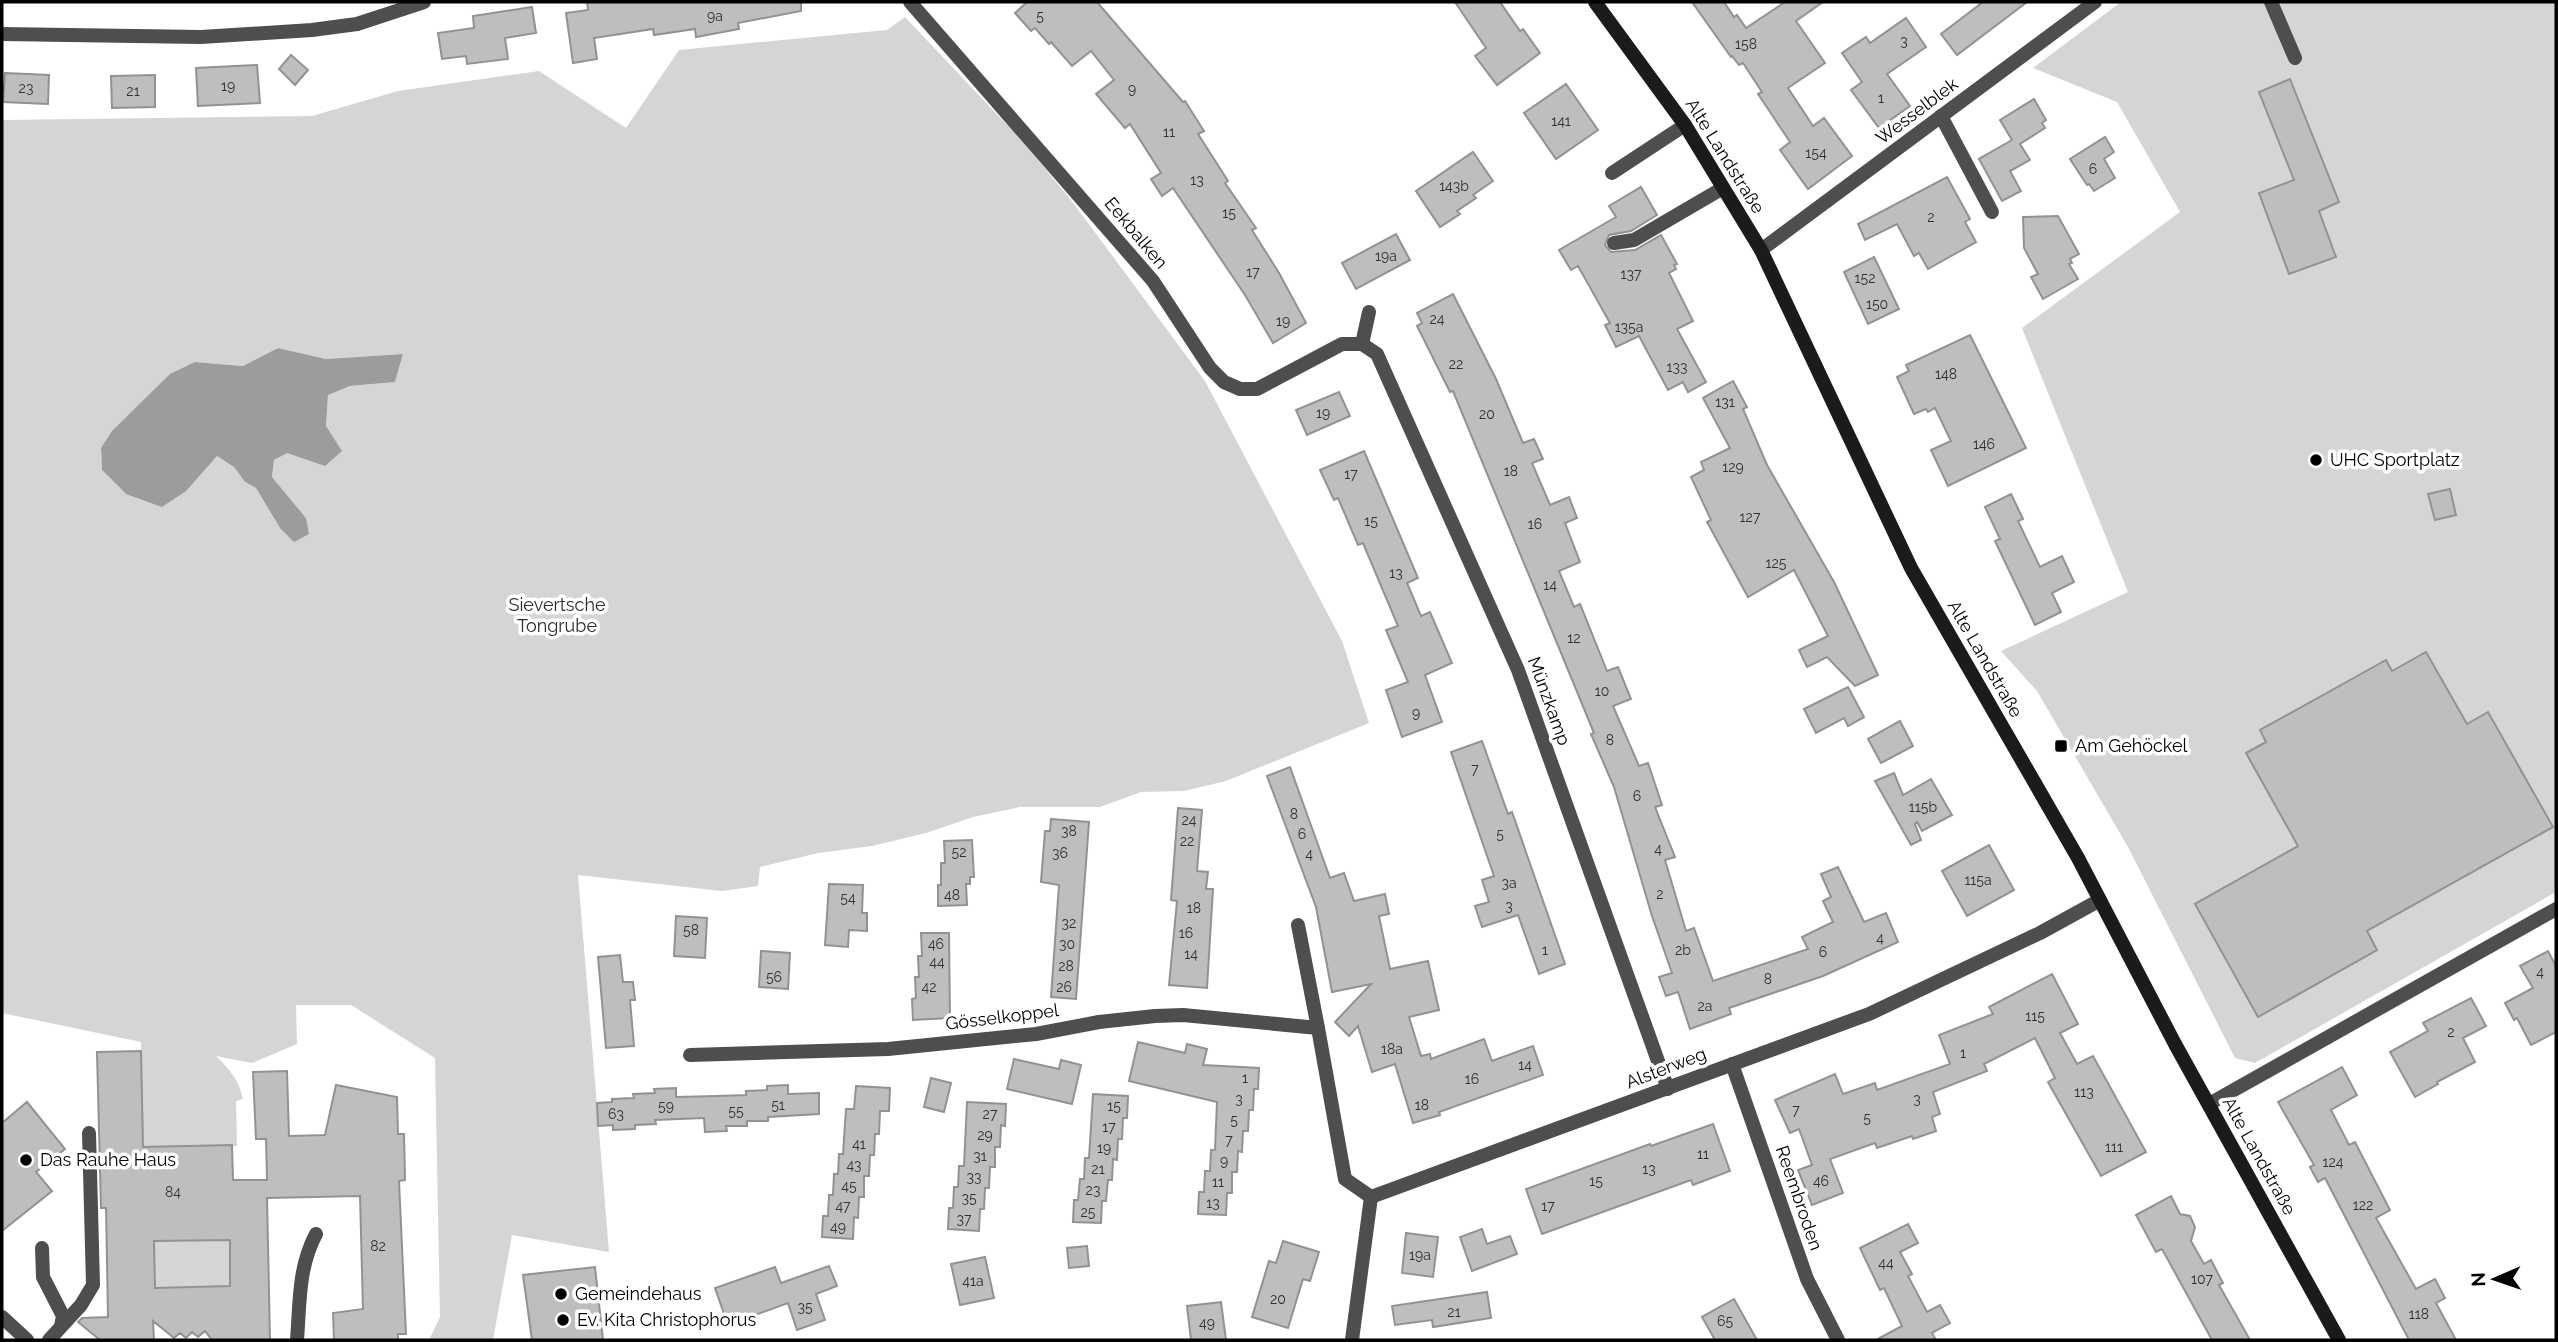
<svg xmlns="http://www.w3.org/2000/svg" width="2558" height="1342" viewBox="0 0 2558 1342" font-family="Raleway,sans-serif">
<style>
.green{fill:#d5d5d5;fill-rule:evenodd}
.water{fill:#9c9c9c}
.building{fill:#bebebe;stroke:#929292;stroke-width:2;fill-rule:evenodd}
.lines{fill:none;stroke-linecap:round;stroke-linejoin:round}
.service{stroke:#4e4e4e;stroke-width:14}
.minor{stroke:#4e4e4e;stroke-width:14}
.tertiary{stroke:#4e4e4e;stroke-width:14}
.secondary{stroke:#1b1b1b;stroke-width:14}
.poi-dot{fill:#000;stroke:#fff;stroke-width:2.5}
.labels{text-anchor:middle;stroke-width:7;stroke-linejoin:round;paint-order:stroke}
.number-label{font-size:14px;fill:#303030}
.street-label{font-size:18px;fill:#000;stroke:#fff}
.poi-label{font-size:18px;fill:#000;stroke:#fff;text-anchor:start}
.park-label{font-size:18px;fill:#2c2c2c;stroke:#fff}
</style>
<rect width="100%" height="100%" fill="#fff"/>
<g class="green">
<path d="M2121,2H2556V892L2255,1063L2235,1058L2128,847L2037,691L2001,651L2128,592L2022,328L2180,212L2117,102L2033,68Z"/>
<path d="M905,17L1025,144L1074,204L1205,381L1342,641L1369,723L1226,781L1184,791L1141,792L1100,807H1020L973,817L926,833L872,846L818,853L760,867L758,886L722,891L578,875L609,1252L512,1235L493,1340H429L440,1317L435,1058L351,1005H296L297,1044L252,1063L216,1056C230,1070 239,1080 243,1099L236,1101L237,1146L143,1147L141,1042L2,1013V120L312,116L398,91L539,71L626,128L679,50L887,30ZM278,348L326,359L403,354L395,382L350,386L328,395L326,426L274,460L272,477L306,518L280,528L256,488L245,482L234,467L217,456L126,494L102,470L101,448L195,362L243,366Z"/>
<path d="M230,1240V1286L155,1288L154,1241Z"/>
</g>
<path class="water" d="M278,348L326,359L403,354L395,382L350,386L328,395L326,426L342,451L325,466L287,453L274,460L272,477L306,518L309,534L294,542L280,528L256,488L245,482L234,467L217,456L186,491L162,507L126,494L102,470L101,448L112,431L170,374L195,362L243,366Z"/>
<g class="building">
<path d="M587,2H801V11L738,23L739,29L696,37L695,29L654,35L653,29L594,38L597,59L573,63L566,13L588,10Z"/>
<path d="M1027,2H1097L1183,102L1185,101L1204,131L1198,134L1228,181L1225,183L1256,228L1252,230L1279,273L1306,323L1273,343L1245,295L1173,188L1162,196L1151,179L1161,173L1130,124L1125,128L1096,94L1114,80L1091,51L1072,66L1051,42L1049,44L1035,28L1031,31L1015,13Z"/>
<path d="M1455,2H1500L1520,31L1523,29L1540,53L1497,85L1475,56L1486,48Z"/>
<path d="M1692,2H1724L1734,17L1737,15L1746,28L1785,2H1823L1796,21L1825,63L1788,88L1813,126L1824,118L1852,156L1808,189L1780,150L1790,142L1758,94L1762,92L1743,63L1739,65L1732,56L1731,57Z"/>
<path d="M1983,2H2027L1957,55L1941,34Z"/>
<path d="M532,7L536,33L505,38L508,59L467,64L466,56L442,59L438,33L474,28L473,16Z"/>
<path d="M1906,18L1926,47L1887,74L1910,106L1879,128L1851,90L1862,82L1842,53L1866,37L1870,43Z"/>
<path d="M291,55L308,70L295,85L279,69Z"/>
<path d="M257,65L260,103L198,106L196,68Z"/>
<path d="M5,73L49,75L48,104L3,102Z"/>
<path d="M155,75V107L112,108L111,76Z"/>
<path d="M2290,79L2339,202L2319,211L2336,257L2289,274L2259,193L2294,180L2259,92Z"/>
<path d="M1566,84L1598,130L1556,159L1524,113Z"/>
<path d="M2034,99L2046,120L2042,123L2045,128L2020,144L2030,160L2010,171L2021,191L2002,201L1979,159L2012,140L2000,120Z"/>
<path d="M2105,137L2114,152L2104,159L2115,178L2094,191L2089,184L2087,185L2070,159Z"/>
<path d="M1473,152L1493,181L1473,195L1476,198L1457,211L1460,214L1440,227L1416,191Z"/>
<path d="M1947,177L1970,219L1965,222L1976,242L1928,269L1919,253L1914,256L1897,224L1865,240L1858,224Z"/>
<path d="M1641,187L1657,215L1631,231L1609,235L1605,245L1611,252L1635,250L1661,235L1677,264L1674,265L1676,269L1669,273L1693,321L1677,329L1706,382L1688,392L1683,382L1668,390L1639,336L1616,347L1605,325L1610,323L1578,266L1571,270L1559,250L1616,217L1609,206Z"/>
<path d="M2058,216L2079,254L2070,259L2072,263L2069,264L2078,279L2043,299L2031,277L2038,274L2024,248L2023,217Z"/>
<path d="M1396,234L1410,260L1356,289L1342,263Z"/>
<path d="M1874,257L1899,309L1868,324L1844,272Z"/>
<path d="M1453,294L1496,379L1523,443L1534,439L1543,459L1532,463L1550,505L1569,497L1577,518L1565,523L1580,562L1559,571L1574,607L1580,604L1607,671L1618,667L1631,699L1613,706L1639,766L1648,763L1662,805L1655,807L1675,857L1665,860L1686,931L1694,928L1713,981L1808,949L1802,937L1833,922L1823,901L1831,897L1821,874L1838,867L1864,922L1886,913L1898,942L1823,976L1729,1008L1731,1014L1690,1029L1678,992L1666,996L1659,977L1672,973L1652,916L1614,787L1591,734L1594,733L1453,391L1450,392L1417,326L1422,323L1417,313Z"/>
<path d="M1970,335L2026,448L1948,486L1931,450L1951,441L1935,408L1928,412L1926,409L1914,414L1897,377L1909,371L1906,365Z"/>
<path d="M1733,381L1747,407L1743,409L1767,465L1834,582L1878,675L1855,686L1827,657L1807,667L1799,650L1828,636L1794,570L1748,597L1707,522L1711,520L1691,477L1704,470L1701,462L1730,448L1703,398Z"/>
<path d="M1339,392L1350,416L1307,435L1296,410Z"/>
<path d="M1364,451L1418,578L1407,583L1421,616L1430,612L1452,663L1425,675L1442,722L1402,737L1386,690L1408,682L1386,630L1398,626L1363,543L1358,545L1338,498L1334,500L1320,470Z"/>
<path d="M2450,489L2456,515L2435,520L2428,494Z"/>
<path d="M2011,494L2023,519L2018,521L2040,567L2062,556L2074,582L2052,593L2061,612L2035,625L1995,541L2000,539L1985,507Z"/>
<path d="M2426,652L2467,724L2488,712L2553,827L2367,931L2377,950L2258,1017L2195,904L2298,846L2246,753L2266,742L2260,730L2386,660L2392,671Z"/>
<path d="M1848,687L1864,717L1848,726L1844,718L1816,733L1804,709Z"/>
<path d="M1900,721L1913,746L1881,763L1868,739Z"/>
<path d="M1482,741L1508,814L1512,812L1565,964L1539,974L1518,915L1482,927L1475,906L1489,902L1482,880L1494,876L1451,752Z"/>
<path d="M1290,767L1330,878L1344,873L1354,901L1385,894L1389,914L1379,916L1390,969L1428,961L1439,1010L1409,1017L1421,1056L1430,1054L1431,1059L1484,1039L1492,1061L1533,1046L1543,1075L1439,1112L1440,1115L1413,1123L1395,1064L1372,1072L1358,1026L1349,1036L1335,1022L1371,984L1332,992L1316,907L1267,776Z"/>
<path d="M1894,773L1903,795L1931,779L1952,815L1922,831L1917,822L1915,824L1921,840L1911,845L1875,781Z"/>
<path d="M1178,808L1202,810L1197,871L1208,872L1206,889H1213L1207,988L1169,985L1177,901L1171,900Z"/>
<path d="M1051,819L1089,822L1076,999L1051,997L1059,885L1041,882L1045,831H1050Z"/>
<path d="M972,840L974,877H970V884H966L967,905L938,906V885H941V863H945L944,841Z"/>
<path d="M1989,845L2014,890L1967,916L1942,871Z"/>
<path d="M829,884L863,885L862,913H867V931L849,930L848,947L825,945Z"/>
<path d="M676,916L707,918L705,958L674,956Z"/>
<path d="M921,933H949L950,1018L913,1020L912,999L916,998L915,977H919L918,956H922Z"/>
<path d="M761,951L790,953L788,989L759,987Z"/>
<path d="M2548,951L2556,966V1032L2531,1045L2517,1018L2514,1020L2505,1003L2533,988L2520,966Z"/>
<path d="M620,955L623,982H633L635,1000H630L634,1046L606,1048L598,957Z"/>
<path d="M2052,974L2078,1024L2060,1033L2077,1064L2093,1056L2146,1152L2101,1176L2048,1082L2055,1078L2035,1038L1984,1064L1987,1071L1933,1092L1940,1114L1932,1117L1936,1131L1913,1139L1912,1136L1877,1148L1875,1143L1830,1159L1843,1193L1812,1205L1798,1170L1812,1165L1799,1129L1790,1133L1775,1100L1835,1074L1843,1094L1875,1083L1877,1090L1950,1064L1939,1035L1993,1014L1989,1007Z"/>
<path d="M2471,998L2486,1026L2463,1038L2475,1062L2437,1082L2438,1084L2415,1097L2390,1052L2428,1031L2423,1023Z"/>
<path d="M1138,1042L1185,1053L1187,1044L1207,1049L1203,1065L1259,1068L1258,1089H1254L1253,1110H1249L1248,1131H1243L1242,1152L1238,1151L1237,1172H1232V1193H1227L1226,1215L1198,1214L1199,1192H1204L1205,1171H1210L1211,1150H1215L1217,1102L1129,1081Z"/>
<path d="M141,1051L143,1147L232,1145L233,1180H267L266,1139H256L253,1072L287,1071L289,1136L325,1135L336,1085L397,1097L398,1134H404L405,1180L399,1181L406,1334H398V1340H334L333,1313L363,1309L360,1196L267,1198L270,1340H212L205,1331L198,1337L192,1332L186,1338L180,1333L174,1338L153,1321L154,1340H100L78,1322L82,1318L108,1317L106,1208H101L97,1052ZM230,1240V1286L155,1288L154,1241Z"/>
<path d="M1014,1059L1059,1069L1061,1060L1081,1065L1072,1104L1007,1089Z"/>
<path d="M2342,1067L2357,1095L2331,1110L2349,1145L2355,1142L2390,1210L2376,1218L2416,1289L2435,1279L2445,1298L2436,1303L2456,1340H2409L2325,1178L2318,1182L2310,1167L2314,1165L2278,1102Z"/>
<path d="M931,1078L951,1083L944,1112L924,1107Z"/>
<path d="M788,1085V1094L819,1093V1114L768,1117V1121H747V1126H726L727,1131L705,1132L704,1118L655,1120L656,1124L635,1125V1129L613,1130V1125L598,1126L597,1103L612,1102V1099L634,1098L633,1094L655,1093L654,1089L676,1088V1097L717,1096L746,1095V1091L767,1090V1086Z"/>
<path d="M856,1086L890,1088L889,1111H880L879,1134H875L874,1155H870L869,1176H864V1197H859L858,1218L854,1217L853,1239L822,1237L823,1216H828L829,1195H833L834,1174H838L839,1154H843L846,1109H854Z"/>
<path d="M1093,1094L1128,1096L1127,1118H1123L1122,1139H1118L1117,1160L1113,1159L1112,1180H1108L1106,1201H1102L1101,1223L1073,1222L1074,1200H1078L1080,1179H1084L1085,1158H1089Z"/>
<path d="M27,1102L65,1149L36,1172L52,1191L2,1231V1123Z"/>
<path d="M967,1102L1006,1104L1005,1126L1001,1125L1000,1147H995V1167H990L989,1188H985L984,1209H980L979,1231L948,1229L949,1208H953L954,1187H958L959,1166H964Z"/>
<path d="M1713,1124L1730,1171L1693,1185L1691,1180L1542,1234L1526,1189L1650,1144L1651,1146Z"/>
<path d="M2171,1196L2180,1214L2190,1216L2195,1227L2191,1241L2204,1264L2211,1260L2223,1283L2219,1285L2250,1340H2212L2162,1249L2156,1252L2136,1215Z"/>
<path d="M1908,1224L1918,1243L1900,1252L1912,1274L1908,1276L1927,1312L1940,1305L1950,1323L1932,1333L1936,1340H1876L1902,1326L1884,1288L1880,1290L1860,1248Z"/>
<path d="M1482,1229L1487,1244L1510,1236L1517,1254L1472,1271L1460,1237Z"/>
<path d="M1406,1233L1438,1237L1433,1277L1402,1273Z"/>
<path d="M1283,1241L1319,1252L1310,1281L1303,1279L1288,1328L1252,1317L1269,1261L1276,1263Z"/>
<path d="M1087,1246L1089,1266L1069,1268L1067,1248Z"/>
<path d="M985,1257L994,1298L960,1305L951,1264Z"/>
<path d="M829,1266L837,1286L816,1294L825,1320L797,1330L788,1303L728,1325L715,1288L775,1267L781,1283Z"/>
<path d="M595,1267L603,1340H532L523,1275Z"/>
<path d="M1487,1292L1491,1318L1433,1327L1432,1320L1395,1325L1392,1306Z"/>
<path d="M1734,1299L1757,1340H1715L1702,1317Z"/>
<path d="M1221,1302L1226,1340H1191L1187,1306Z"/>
</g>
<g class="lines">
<g class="service">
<path d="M2271,2L2295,58"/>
<path d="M1941,116L1992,212"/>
<path d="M1612,173L1685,125"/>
<path d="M1614,243L1634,240L1723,188"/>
<path d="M1362,344L1369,312"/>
<path d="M42,1248L43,1277L63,1316L61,1326"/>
<path d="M49,1340L81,1305L93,1285L89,1133"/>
</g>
<g class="minor">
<path d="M910,2L1153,281L1210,368L1224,382L1240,389H1257L1342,344H1362L1377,354L1518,670L1668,1089"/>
<path d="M2,34L201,37L312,30L357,24L424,2"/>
<path d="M1761,250L2095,2"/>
<path d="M1298,925L1318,1028"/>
<path d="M690,1055L888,1049L1036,1034L1099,1022L1155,1016L1183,1015L1318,1028L1345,1179L1371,1197"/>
<path d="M1732,1064L1807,1279L1838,1340"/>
<path d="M2209,1104L2556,909"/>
<path d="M1371,1197L1869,1014L2040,933L2100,900"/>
<path d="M297,1340C300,1303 298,1268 316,1234"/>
<path d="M1352,1340L1371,1197"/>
</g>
<path class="tertiary" d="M2,1317L27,1340"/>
<path class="secondary" d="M1595,2L1685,125L1761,250L1911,568L2078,858L2175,1044L2339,1340"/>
</g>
<g class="poi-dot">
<circle cx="2316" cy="460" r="7"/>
<rect x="2054" y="739" width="14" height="14" rx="3.5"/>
<circle cx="26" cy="1160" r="7"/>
<circle cx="561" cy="1294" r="7"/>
<circle cx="563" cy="1320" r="7"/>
</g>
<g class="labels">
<g class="number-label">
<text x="715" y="21">9a</text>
<text x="1040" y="21">5</text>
<text x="1904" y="46">3</text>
<text x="1746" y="49">158</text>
<text x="228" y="91">19</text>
<text x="26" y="93">23</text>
<text x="1132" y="94">9</text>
<text x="133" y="96">21</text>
<text x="1881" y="103">1</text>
<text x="1561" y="126">141</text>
<text x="1169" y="137">11</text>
<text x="1816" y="158">154</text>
<text x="2093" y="174">6</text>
<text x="1197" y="185">13</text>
<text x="1454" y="191">143b</text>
<text x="1229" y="218">15</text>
<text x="1931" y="222">2</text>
<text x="1386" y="261">19a</text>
<text x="1253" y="277">17</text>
<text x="1631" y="279">137</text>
<text x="1865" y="283">152</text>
<text x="1877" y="309">150</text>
<text x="1437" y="324">24</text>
<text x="1283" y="326">19</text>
<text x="1629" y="332">135a</text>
<text x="1456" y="369">22</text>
<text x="1677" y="372">133</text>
<text x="1946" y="379">148</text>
<text x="1725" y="407">131</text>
<text x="1323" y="418">19</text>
<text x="1487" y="419">20</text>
<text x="1984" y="449">146</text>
<text x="1733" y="472">129</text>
<text x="1511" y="476">18</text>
<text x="1351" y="479">17</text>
<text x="1750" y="522">127</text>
<text x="1371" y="526">15</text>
<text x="1535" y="529">16</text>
<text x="1776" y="568">125</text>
<text x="1396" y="578">13</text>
<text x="1550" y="590">14</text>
<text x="1574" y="643">12</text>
<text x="1602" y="696">10</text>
<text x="1416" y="718">9</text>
<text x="1610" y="745">8</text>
<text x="1475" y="774">7</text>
<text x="1637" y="801">6</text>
<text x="1923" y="812">115b</text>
<text x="1294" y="819">8</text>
<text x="1189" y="825">24</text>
<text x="1069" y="836">38</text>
<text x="1302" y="839">6</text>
<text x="1500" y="839">5</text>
<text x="1187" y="846">22</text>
<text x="1658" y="854">4</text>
<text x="959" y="857">52</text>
<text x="1060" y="858">36</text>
<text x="1309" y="859">4</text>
<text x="1978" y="885">115a</text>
<text x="1509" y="888">3a</text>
<text x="1660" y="899">2</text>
<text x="952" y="900">48</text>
<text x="848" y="903">54</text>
<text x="1509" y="911">3</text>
<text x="1194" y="913">18</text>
<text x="1069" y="928">32</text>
<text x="691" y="935">58</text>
<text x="1186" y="938">16</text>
<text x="1880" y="943">4</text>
<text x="936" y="949">46</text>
<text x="1067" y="949">30</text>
<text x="1545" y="955">1</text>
<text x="1683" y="955">2b</text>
<text x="1823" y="957">6</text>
<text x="1191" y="959">14</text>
<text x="937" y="967">44</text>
<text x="1066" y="971">28</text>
<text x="2540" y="977">4</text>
<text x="774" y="982">56</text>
<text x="1768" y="984">8</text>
<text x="929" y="992">42</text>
<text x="1064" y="992">26</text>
<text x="1705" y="1011">2a</text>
<text x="2035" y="1021">115</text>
<text x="2451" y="1037">2</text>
<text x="1392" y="1054">18a</text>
<text x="1963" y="1058">1</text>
<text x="1525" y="1070">14</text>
<text x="1245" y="1083">1</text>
<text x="1472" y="1084">16</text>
<text x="2084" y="1097">113</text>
<text x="1239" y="1104">3</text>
<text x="1917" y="1104">3</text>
<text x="778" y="1110">51</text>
<text x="1422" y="1110">18</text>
<text x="666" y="1111">59</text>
<text x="1114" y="1111">15</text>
<text x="1796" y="1115">7</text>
<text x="736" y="1116">55</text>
<text x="616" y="1119">63</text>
<text x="990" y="1119">27</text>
<text x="1867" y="1123">5</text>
<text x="1234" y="1125">5</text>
<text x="1109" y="1132">17</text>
<text x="985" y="1140">29</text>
<text x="1229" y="1145">7</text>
<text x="859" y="1149">41</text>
<text x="2114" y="1152">111</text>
<text x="1104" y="1153">19</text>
<text x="1703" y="1159">11</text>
<text x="980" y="1161">31</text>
<text x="1224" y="1166">9</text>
<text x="2333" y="1167">124</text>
<text x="854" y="1170">43</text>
<text x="1098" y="1174">21</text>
<text x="1649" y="1174">13</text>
<text x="974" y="1182">33</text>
<text x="1596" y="1186">15</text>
<text x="1821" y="1186">46</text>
<text x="1218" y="1187">11</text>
<text x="849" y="1191">45</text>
<text x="1093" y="1195">23</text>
<text x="173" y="1197">84</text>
<text x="969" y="1203">35</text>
<text x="1213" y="1208">13</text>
<text x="2363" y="1210">122</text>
<text x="843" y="1211">47</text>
<text x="1548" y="1211">17</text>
<text x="1088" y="1217">25</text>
<text x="964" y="1224">37</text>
<text x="838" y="1232">49</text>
<text x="378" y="1251">82</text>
<text x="1420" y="1260">19a</text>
<text x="1886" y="1268">44</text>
<text x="2202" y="1284">107</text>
<text x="973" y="1286">41a</text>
<text x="1278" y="1304">20</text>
<text x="805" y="1312">35</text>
<text x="1454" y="1317">21</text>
<text x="2419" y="1319">118</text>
<text x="1725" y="1326">65</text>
<text x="1207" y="1328">49</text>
</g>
<g class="street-label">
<text transform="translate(1917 111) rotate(-37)" y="6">Wesselblek</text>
<text transform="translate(1725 156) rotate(58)" y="6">Alte Landstraße</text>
<text transform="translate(1136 233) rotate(50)" y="6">Eekbalken</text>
<text transform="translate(1985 659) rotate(60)" y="6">Alte Landstraße</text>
<text transform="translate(1549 701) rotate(70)" y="6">Münzkamp</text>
<text transform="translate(1002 1017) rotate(-7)" y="6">Gösselkoppel</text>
<text transform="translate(1666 1068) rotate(-21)" y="6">Alsterweg</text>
<text transform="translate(2259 1156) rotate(61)" y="6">Alte Landstraße</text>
<text transform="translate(1799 1198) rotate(71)" y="6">Reembroden</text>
</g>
<g class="poi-label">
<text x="2330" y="466">UHC Sportplatz</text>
<text x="2075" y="752">Am Gehöckel</text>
<text x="40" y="1166">Das Rauhe Haus</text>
<text x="575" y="1300">Gemeindehaus</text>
<text x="577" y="1326">Ev. Kita Christophorus</text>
</g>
<g class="park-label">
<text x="557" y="611">Sievertsche<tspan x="557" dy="21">Tongrube</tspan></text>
</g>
</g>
<rect width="2558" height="1342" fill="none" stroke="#000000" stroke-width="7"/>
<g transform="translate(2495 1279) rotate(268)" stroke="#ffffff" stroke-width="5" paint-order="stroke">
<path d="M0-5L12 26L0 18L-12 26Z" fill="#000000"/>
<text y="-10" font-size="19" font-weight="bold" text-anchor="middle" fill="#000000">N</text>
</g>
</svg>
